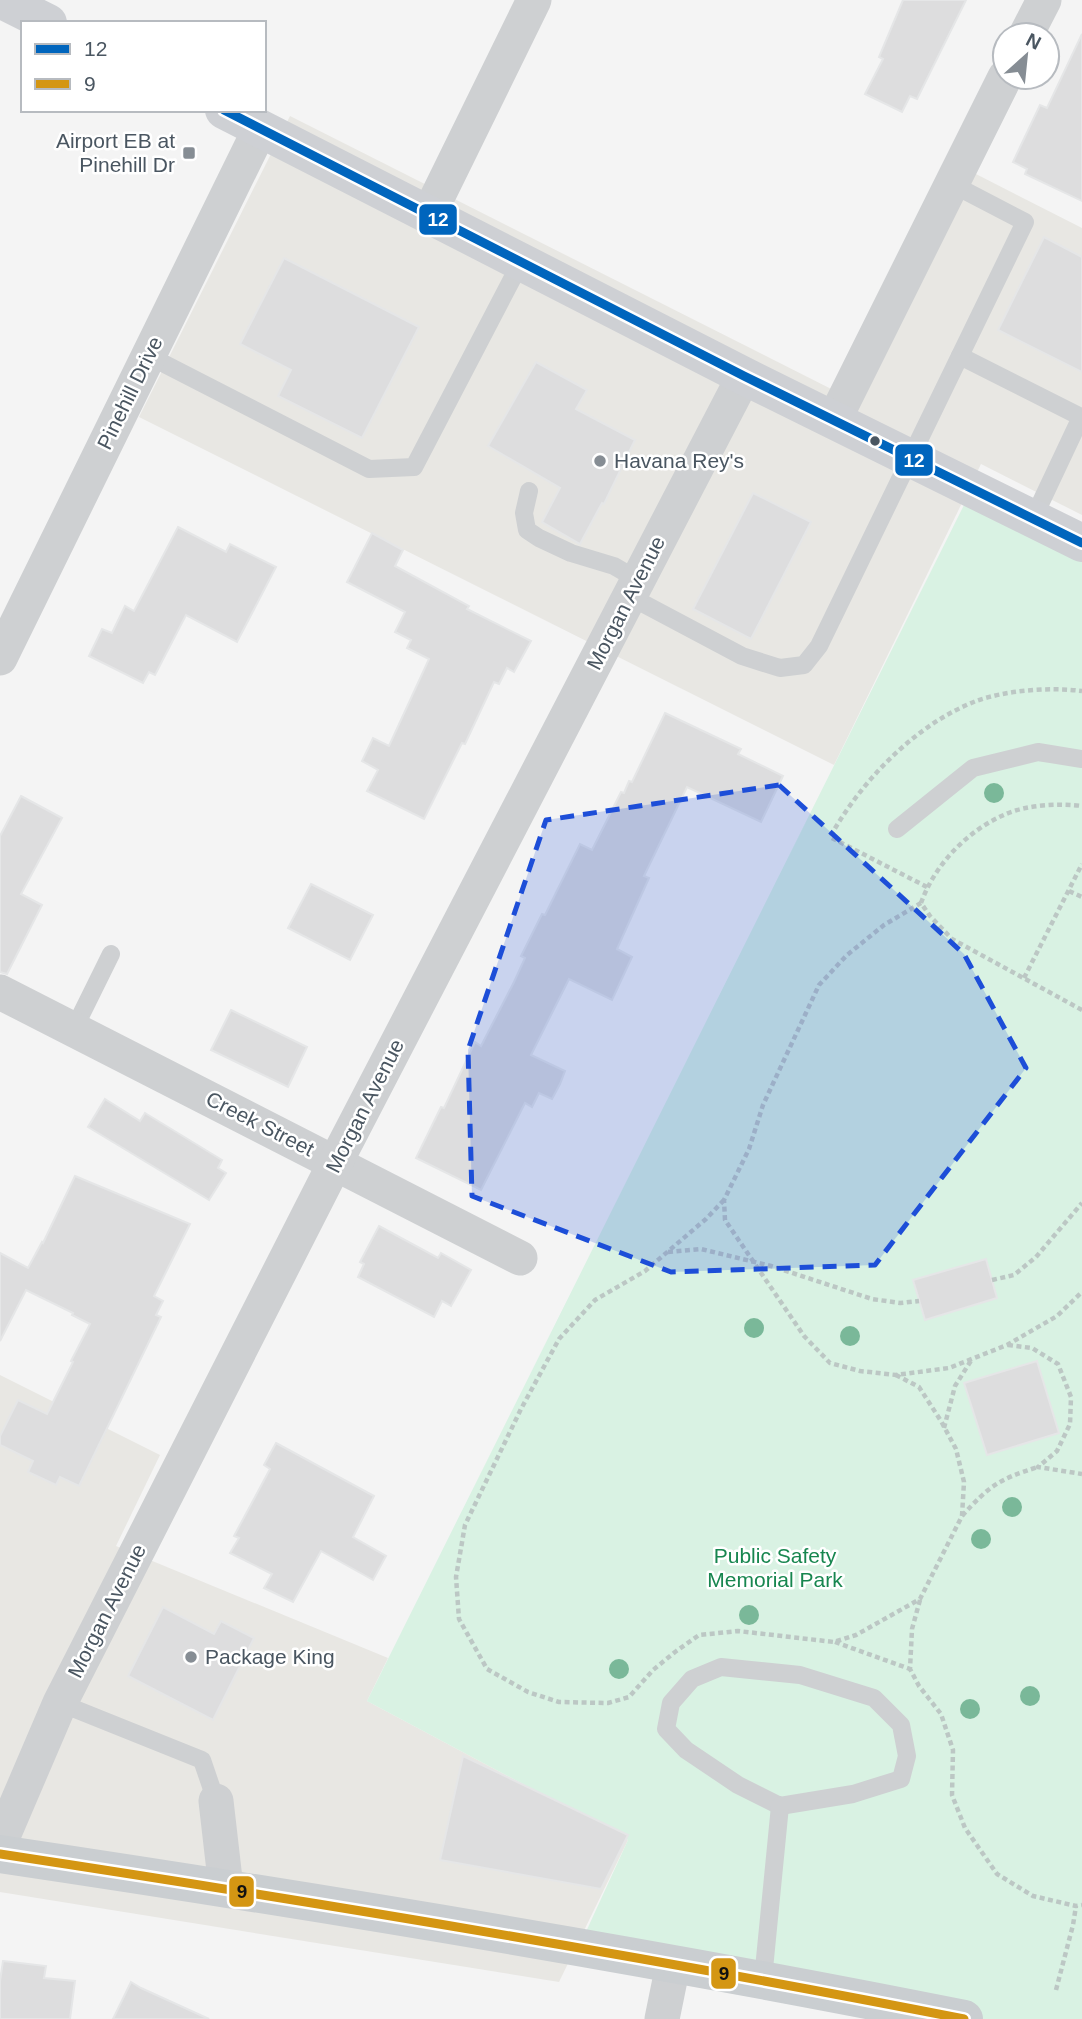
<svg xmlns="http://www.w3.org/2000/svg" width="1082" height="2019" viewBox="0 0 1082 2019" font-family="Arial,sans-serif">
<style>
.commercial{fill:#e8e7e3}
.green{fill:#d9f2e3}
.building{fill:#ddddde;stroke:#e5e6e7;stroke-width:2}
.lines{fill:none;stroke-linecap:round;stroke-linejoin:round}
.path{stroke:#bcc7c4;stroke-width:4.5;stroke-dasharray:5 3.5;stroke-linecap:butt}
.lane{stroke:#ced0d2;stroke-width:18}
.street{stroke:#ced0d2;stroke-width:35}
.secondary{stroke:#ced0d4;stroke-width:38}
.primary{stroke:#caced1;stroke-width:38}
.bus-1-casing{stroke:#fff;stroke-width:14}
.bus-2-casing{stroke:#fff;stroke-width:14}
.bus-1{stroke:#0065bd;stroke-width:9}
.bus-2{stroke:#d49613;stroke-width:9}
.tree{fill:#7ab899}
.marked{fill:#1d4ed8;fill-opacity:0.2;stroke:#1d4ed8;stroke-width:5;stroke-dasharray:14 9;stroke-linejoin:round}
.poi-dot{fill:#868d94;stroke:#fff;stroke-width:2.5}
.bus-dot{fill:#4a5661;stroke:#fff;stroke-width:2.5}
.labels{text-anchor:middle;stroke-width:5;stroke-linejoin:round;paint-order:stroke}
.poi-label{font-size:21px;fill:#4a5661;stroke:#fff;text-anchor:start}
.street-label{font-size:21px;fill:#4a5661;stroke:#fff}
.park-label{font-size:21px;fill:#17864f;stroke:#fff}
.line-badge{stroke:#fff;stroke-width:2.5}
.badge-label{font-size:19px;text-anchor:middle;font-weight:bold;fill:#fff}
.pale-badge-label{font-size:19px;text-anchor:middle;font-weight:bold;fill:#111}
</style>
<rect width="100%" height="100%" fill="#f4f4f4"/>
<g class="commercial">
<path d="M290,116L855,401L974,173L1082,228V515L981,464L834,765L139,417Z"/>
<path d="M0,1375L160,1455L116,1546L388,1658L367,1701L628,1840L559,1982L0,1892Z"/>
</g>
<path class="green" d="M972,489L1082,543V2019H964L579,1947L628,1840L367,1701Z"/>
<g class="building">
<path d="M903,0H966L917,99L910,96L902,112L865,94L883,59L879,57Z"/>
<path d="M1082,34V201L1025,174L1027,169L1013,162L1040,105L1047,108Z"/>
<path d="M1044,237L1082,257V372L998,330Z"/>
<path d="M284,258L419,327L362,438L278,396L291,370L240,344Z"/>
<path d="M536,362L587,390L576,409L635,440L604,504L602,503L580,544L542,522L560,488L488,446Z"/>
<path d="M753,493L811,522L751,639L693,609Z"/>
<path d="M178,527L226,552L230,544L276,567L237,642L186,615L155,675L149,672L143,683L89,656L102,629L112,633L125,606L134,611Z"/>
<path d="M372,533L403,550L395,566L469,606L467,609L531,641L514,672L507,668L499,684L494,682L465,744L462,743L424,819L367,791L378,770L362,761L373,738L389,746L429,659L407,648L411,640L395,632L405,612L347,582Z"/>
<path d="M665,713L741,749L738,754L783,776L761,822L687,787L644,876L649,878L617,949L632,957L612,1000L569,979L531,1055L565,1071L560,1084L552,1099L539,1093L532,1107L525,1103L481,1190L416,1158L441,1107L444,1108L475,1042L481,1046L514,982L525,958L521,956L542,914L545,915L580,844L592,850L621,792L624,793L629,781L632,782Z"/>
<path d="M21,796L62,818L21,894L42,905L7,974L0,972V836Z"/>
<path d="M311,884L373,915L350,960L288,928Z"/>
<path d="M231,1010L307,1047L288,1087L211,1050Z"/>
<path d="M105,1099L140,1121L145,1113L222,1160L218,1168L226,1173L209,1200L88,1127Z"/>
<path d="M75,1176L190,1224L154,1296L163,1301L156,1315L161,1317L79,1486L60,1477L56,1485L28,1472L33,1461L0,1445V1436L18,1400L47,1414L73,1362L71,1361L90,1324L72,1315L73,1313L26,1290L0,1341V1253L28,1268L42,1242L43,1243Z"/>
<path d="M379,1226L438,1258L441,1253L471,1270L451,1306L442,1301L434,1317L358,1277L364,1264L360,1262Z"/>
<path d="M986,1259L997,1298L925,1320L913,1280Z"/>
<path d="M1037,1361L1059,1433L987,1455L964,1383Z"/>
<path d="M276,1443L374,1496L353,1537L386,1556L373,1580L321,1551L293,1602L264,1588L272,1574L230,1553L239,1538L234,1536L270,1469L264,1465Z"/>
<path d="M163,1607L214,1634L221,1621L254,1638L213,1720L128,1676Z"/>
<path d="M463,1756L628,1835L601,1889L440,1860Z"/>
<path d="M3,1961L46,1966L44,1978L75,1981L70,2019H0V1981Z"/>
<path d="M131,1982L141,1988L209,2019H113Z"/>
</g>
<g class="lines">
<g class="path">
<path d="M927,887L830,837C862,780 915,725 976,701C1007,690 1050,687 1082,691"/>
<path d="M1069,891L1082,897"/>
<path d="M921,903C935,864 968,830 1006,814C1026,805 1060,803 1082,806"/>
<path d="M1024,978L1082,864"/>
<path d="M1082,1010L952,939L930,916L921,903L884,925L847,955L819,985L763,1105L749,1149L724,1200L725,1220L804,1336L830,1363L860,1371L896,1375L949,1368L1007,1345L1057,1316L1082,1292"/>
<path d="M724,1200L706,1219L645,1271L595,1300L559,1339L521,1409L465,1525L456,1577L459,1619L487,1669L528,1692L559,1702L608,1703L629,1697L653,1670L675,1652L699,1635L738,1631L834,1642L856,1635L920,1599L962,1516L964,1482L956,1449L941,1421L919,1387L896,1375"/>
<path d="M668,1252L701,1249L771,1266L872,1299L900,1303L919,1301"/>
<path d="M992,1280L1014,1275L1036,1257L1082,1203"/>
<path d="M1008,1345L1032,1348L1058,1364L1071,1397L1070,1424L1057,1451L1038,1467L1082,1474"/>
<path d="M944,1428L955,1386L972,1359"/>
<path d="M962,1516C989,1486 999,1479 1038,1467"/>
<path d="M920,1600L912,1629L910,1669L919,1686L941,1714L953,1750L952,1795L965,1828L997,1874L1033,1896L1076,1906L1082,1905"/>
<path d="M835,1642L910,1669"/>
<path d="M1056,1990L1073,1925L1076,1906"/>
</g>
<g class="lane">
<path d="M149,356L369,469L414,467L521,262"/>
<path d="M960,356L1081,417L1033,519"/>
<path d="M529,491L524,513L527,530L539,538L571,553L614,566L638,580"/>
<path d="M629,596L742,656L780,668L804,665L819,646L1025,222L952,184"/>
<path d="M897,829L973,768L1038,752L1082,759"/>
<path d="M74,1029L111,954"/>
<path d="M721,1667L800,1675L874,1698L901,1725L907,1756L901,1779L853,1794L780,1806L738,1785L686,1750L666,1729L671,1703L692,1679Z"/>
<path d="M60,1703L202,1760L216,1801"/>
<path d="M763,1979L780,1806"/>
</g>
<g class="street">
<path d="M1026,35L1044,0"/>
<path d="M429,214L534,0"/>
<path d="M834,420L1005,77"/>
<path d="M0,658L260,129"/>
<path d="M0,992L520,1258"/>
<path d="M216,1801L226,1888"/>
<path d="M0,1843L60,1703L335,1163L744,376"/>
<path d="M662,2019L673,1965"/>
</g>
<g class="secondary">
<path d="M2,0L48,23"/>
<path d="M224,110L744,376L1082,543"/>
</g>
<path class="primary" d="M0,1854C322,1902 644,1955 964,2019"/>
<defs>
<path id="bus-1" d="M224,110L744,376L1082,543"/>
<path id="bus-2" d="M0,1854C322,1903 644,1956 964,2019"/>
</defs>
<use href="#bus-1" class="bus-1-casing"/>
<use href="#bus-2" class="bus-2-casing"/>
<use href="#bus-1" class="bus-1"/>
<use href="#bus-2" class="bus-2"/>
</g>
<g class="tree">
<circle cx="994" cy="793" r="10"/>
<circle cx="754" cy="1328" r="10"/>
<circle cx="850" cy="1336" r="10"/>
<circle cx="1012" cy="1507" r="10"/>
<circle cx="981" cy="1539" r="10"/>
<circle cx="749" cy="1615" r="10"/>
<circle cx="619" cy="1669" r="10"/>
<circle cx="1030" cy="1696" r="10"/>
<circle cx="970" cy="1709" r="10"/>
</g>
<path class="marked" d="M779,785L964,954L1026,1068L875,1265L671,1272L472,1196L468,1050L546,820Z"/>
<g class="poi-dot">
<rect x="182" y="146" width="14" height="14" rx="3.5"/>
<circle cx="600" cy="461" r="7"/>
<circle cx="191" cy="1657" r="7"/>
</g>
<circle class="bus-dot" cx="875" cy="441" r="6"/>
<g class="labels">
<g class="poi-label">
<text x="175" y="148" text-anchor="end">Airport EB at<tspan x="175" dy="24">Pinehill Dr</tspan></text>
<text x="614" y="468">Havana Rey's</text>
<text x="205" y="1664">Package King</text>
</g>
<g class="street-label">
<text transform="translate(130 393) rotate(-64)" y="7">Pinehill Drive</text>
<text transform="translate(626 603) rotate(-63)" y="7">Morgan Avenue</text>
<text transform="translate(365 1106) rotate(-63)" y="7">Morgan Avenue</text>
<text transform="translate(260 1124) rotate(27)" y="7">Creek Street</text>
<text transform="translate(107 1611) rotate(-63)" y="7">Morgan Avenue</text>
</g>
<g class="park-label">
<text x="775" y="1563">Public Safety<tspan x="775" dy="24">Memorial Park</tspan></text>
</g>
</g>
<g class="line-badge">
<rect x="418" y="203" width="40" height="33" rx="7" fill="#0065bd"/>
<rect x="894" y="443" width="40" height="34" rx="7" fill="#0065bd"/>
<rect x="228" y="1875" width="27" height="33" rx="7" fill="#d49613"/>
<rect x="710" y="1957" width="27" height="33" rx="7" fill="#d49613"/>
</g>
<g class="badge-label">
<text x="438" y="226">12</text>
<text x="914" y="467">12</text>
</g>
<g class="pale-badge-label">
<text x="242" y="1898">9</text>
<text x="724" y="1980">9</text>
</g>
<rect x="21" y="21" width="245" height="91" fill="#ffffff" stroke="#b7bbc0" stroke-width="2"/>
<rect x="35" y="44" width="35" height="10" fill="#0065bd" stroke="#b7bbc0" stroke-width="2"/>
<text x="84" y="56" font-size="21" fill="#4a5661">12</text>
<rect x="35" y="79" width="35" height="10" fill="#d49613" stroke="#b7bbc0" stroke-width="2"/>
<text x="84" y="91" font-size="21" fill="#4a5661">9</text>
<g transform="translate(1026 56) rotate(27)"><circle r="33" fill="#ffffff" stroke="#b7bbc0" stroke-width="2"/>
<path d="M0-5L12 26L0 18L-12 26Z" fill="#868d94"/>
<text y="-10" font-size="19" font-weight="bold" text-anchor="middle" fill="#4a5661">N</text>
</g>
</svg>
